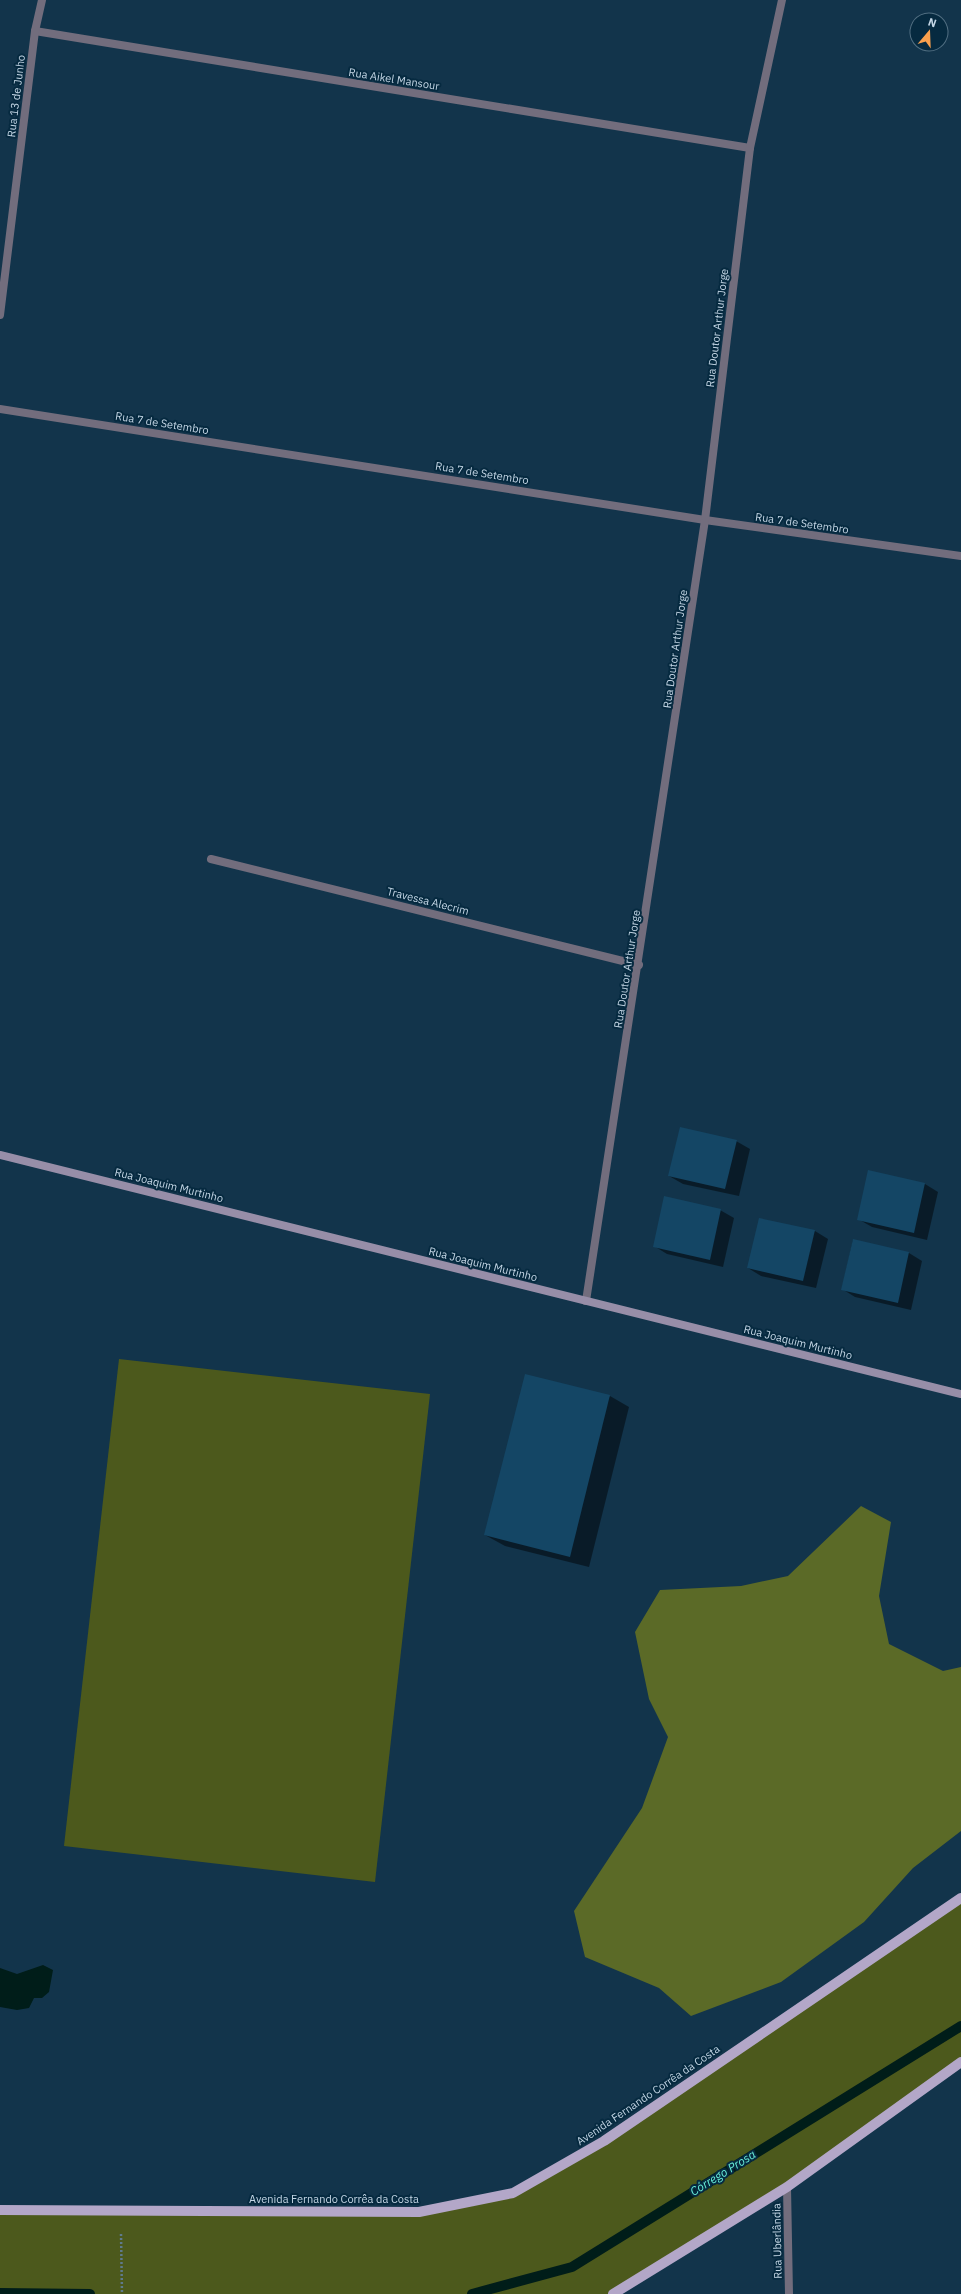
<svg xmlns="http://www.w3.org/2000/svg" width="961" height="2294" viewBox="0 0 961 2294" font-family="'IBM Plex Sans',sans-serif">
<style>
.green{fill:#4c591c}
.forest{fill:#5b6a27}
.water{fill:#001d19}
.shadow{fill:#0007}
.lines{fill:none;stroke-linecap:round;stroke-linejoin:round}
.stream{stroke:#001d19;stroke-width:10}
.building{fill:#144665}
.path{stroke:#5f7a8e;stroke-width:2.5;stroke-dasharray:2 2;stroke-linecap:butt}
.street{stroke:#726d7d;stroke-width:8}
.secondary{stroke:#978ea8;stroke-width:8}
.primary{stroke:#b3a7c8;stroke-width:10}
.labels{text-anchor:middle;stroke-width:4;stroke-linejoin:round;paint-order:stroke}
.street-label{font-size:11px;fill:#c4d6e5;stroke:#062a40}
.water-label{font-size:12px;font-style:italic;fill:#68efd9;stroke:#062a40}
</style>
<rect width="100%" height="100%" fill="#12344b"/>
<g class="green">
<path d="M119,1359L430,1394L375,1882L64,1846Z"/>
<path d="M961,1898V2062L787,2187L613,2294H0V2210L419,2212L513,2193L604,2141Z"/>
</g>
<path class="forest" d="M861,1506L891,1522L879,1596L889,1644L943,1671L961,1667V1831L913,1868L864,1922L781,1982L691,2016L659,1988L585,1957L574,1911L642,1808L668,1737L649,1699L635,1632L660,1590L741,1586L788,1576Z"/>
<path class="water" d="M43,1965L53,1970L49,1992L42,1998H34L29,2008L17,2010L0,2007V1968L17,1974Z"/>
<g class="shadow">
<path d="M736,1141L750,1149L739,1196L683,1184L669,1176Z"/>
<path d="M925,1184L938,1192L927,1240L872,1227L858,1219Z"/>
<path d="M720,1210L734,1218L723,1267L667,1254L654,1246Z"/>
<path d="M815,1231L828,1239L816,1288L761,1276L748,1268Z"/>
<path d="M853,1240L909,1253L922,1261L911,1310L855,1297L842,1289Z"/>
<path d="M610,1396L629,1407L589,1567L505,1546L485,1535Z"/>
</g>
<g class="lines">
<g class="stream">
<path d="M0,2293L90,2294"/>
<path d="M472,2294L572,2267L961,2026"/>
</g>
</g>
<g class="building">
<path d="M680,1127L737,1140L725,1189L668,1176Z"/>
<path d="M868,1170L925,1183L914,1233L857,1220Z"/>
<path d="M664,1196L721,1209L710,1260L653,1247Z"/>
<path d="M759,1218L815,1230L803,1281L747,1268Z"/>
<path d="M853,1239L909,1252L898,1303L841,1290Z"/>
<path d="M525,1374L610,1395L570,1557L484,1535Z"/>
</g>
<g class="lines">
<path class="path" d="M121,2234L122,2294"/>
<g class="street">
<path d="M35,31L750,148"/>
<path d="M0,315L35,31L42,0"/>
<path d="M0,409L705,520L961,556"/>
<path d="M211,859L639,965"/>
<path d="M586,1301L705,520L750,148L782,0"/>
<path d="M787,2187L789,2294"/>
</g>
<path class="secondary" d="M0,1155L961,1394"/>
<g class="primary">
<path d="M0,2210L419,2212L513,2193L604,2141L961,1898"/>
<path d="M613,2294L787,2187L961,2062"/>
</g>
</g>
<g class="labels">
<g class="street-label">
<text transform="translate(394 79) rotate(9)" y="4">Rua Aikel Mansour</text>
<text transform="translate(16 96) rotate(-83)" y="4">Rua 13 de Junho</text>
<text transform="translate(717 328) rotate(-83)" y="4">Rua Doutor Arthur Jorge</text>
<text transform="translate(162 423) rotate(9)" y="4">Rua 7 de Setembro</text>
<text transform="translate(482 473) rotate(9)" y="4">Rua 7 de Setembro</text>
<text transform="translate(802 523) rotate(8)" y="4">Rua 7 de Setembro</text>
<text transform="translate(675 649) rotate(-82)" y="4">Rua Doutor Arthur Jorge</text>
<text transform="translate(428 901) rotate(14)" y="4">Travessa Alecrim</text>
<text transform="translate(627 969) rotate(-81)" y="4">Rua Doutor Arthur Jorge</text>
<text transform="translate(169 1185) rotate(14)" y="4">Rua Joaquim Murtinho</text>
<text transform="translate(483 1264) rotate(14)" y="4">Rua Joaquim Murtinho</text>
<text transform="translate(798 1342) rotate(14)" y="4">Rua Joaquim Murtinho</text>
<text transform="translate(648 2095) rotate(-34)" y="4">Avenida Fernando Corrêa da Costa</text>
<text x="334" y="2203">Avenida Fernando Corrêa da Costa</text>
<text transform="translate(777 2241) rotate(-91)" y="4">Rua Uberlândia</text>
</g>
<g class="water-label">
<text transform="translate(723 2173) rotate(-32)" y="4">Córrego Prosa</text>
</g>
</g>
<g transform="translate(929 32) rotate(19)"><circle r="19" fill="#062a40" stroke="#526f82"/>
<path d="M0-3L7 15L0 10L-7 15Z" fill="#f9a04d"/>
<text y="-6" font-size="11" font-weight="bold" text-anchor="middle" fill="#c4d6e5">N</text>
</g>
</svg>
